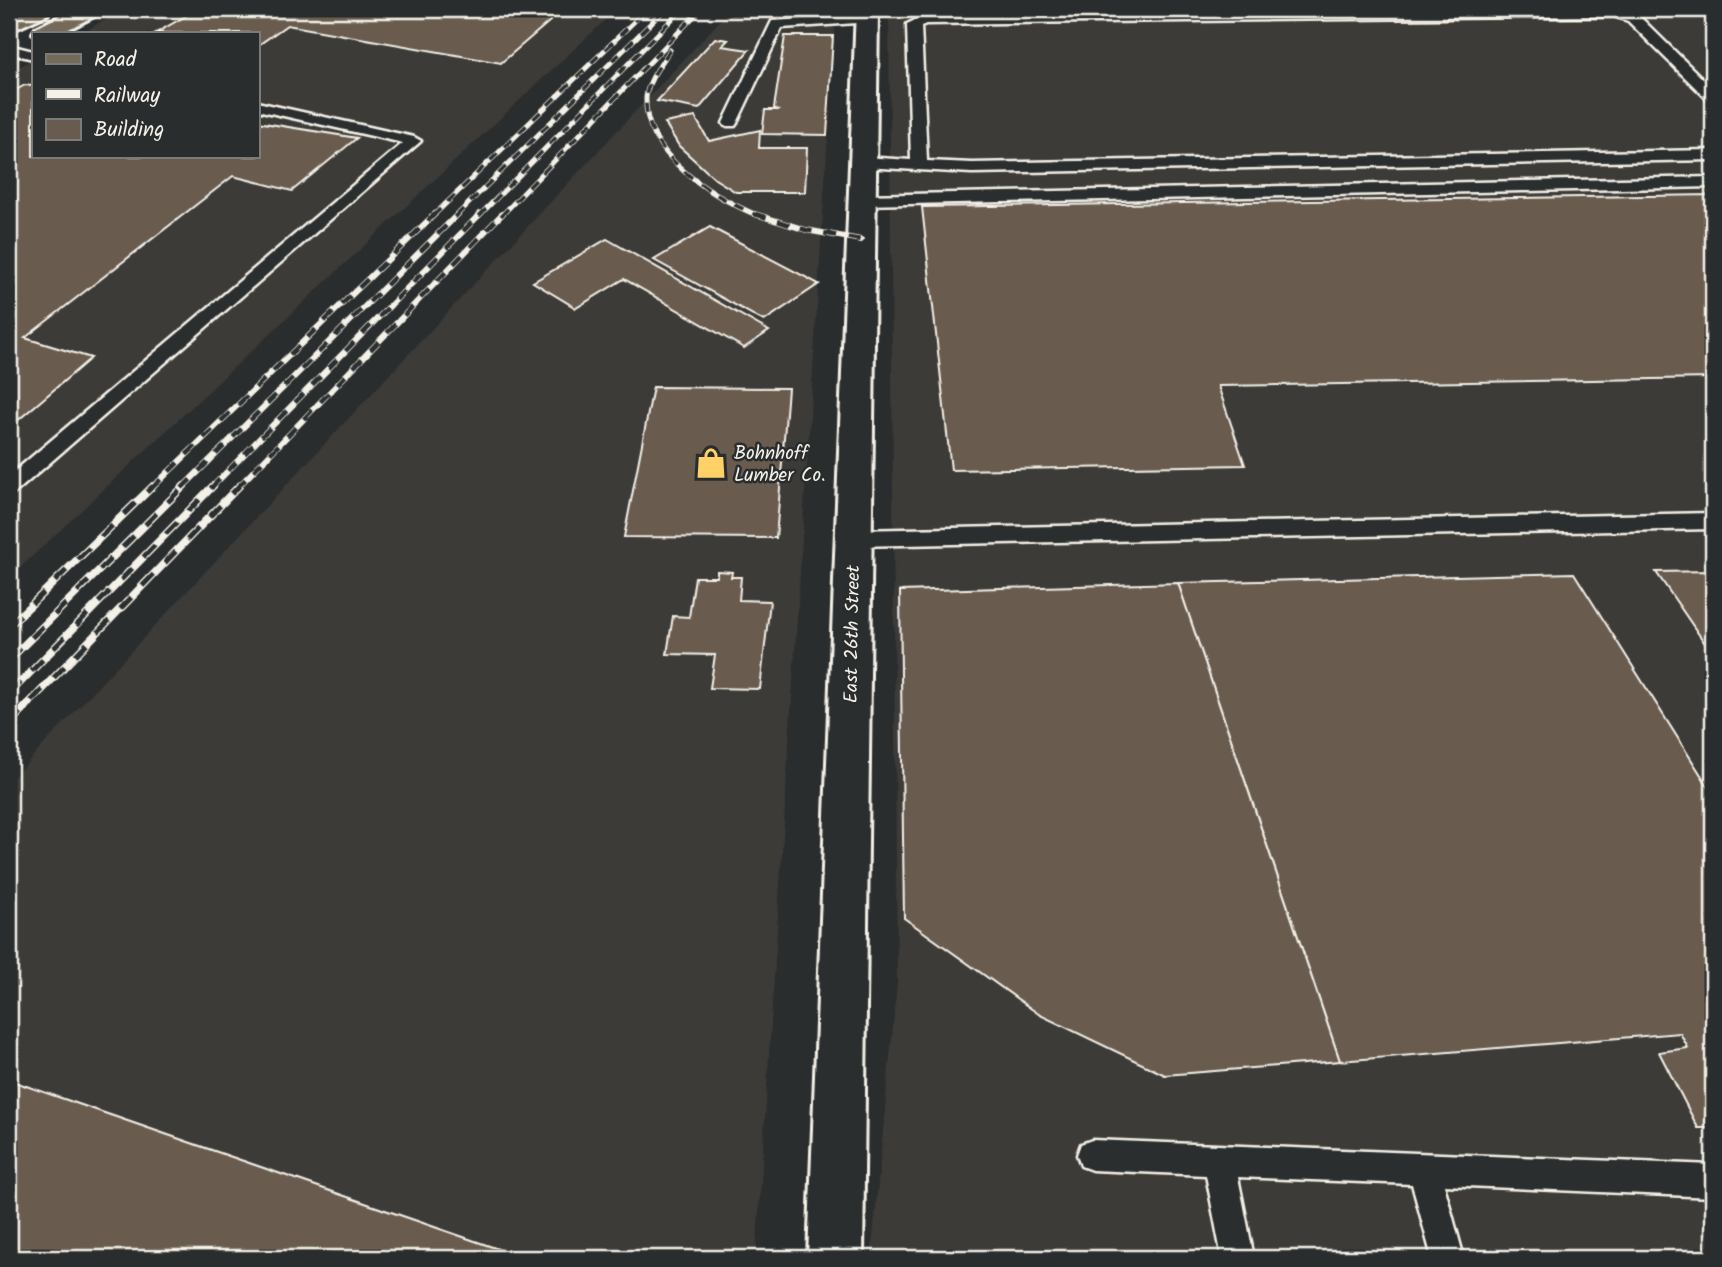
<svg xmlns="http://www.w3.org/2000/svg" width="1722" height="1267" viewBox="0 0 1722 1267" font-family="Kalam,sans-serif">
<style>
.built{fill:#3d3b38}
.building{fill:#695b50;stroke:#f4f1e8;stroke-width:2}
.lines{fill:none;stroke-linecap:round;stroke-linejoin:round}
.lane-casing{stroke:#f4f1e8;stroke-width:5}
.secondary-casing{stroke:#f4f1e8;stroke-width:6}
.primary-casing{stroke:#f4f1e8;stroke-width:6}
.lane{fill:#2a2d2e;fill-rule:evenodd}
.secondary{fill:#2a2d2e;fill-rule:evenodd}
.primary{fill:#746a5a;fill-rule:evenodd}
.rail-far2-casing{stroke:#f4f1e8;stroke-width:5}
.rail-far1-casing{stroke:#f4f1e8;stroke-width:6}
.rail-casing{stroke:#f4f1e8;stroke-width:8}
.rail-far2{stroke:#2a2d2e;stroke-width:3.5;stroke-dasharray:10;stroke-linecap:butt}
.rail-far1{stroke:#2a2d2e;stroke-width:4.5;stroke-dasharray:12;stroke-linecap:butt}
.rail{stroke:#2a2d2e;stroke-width:5;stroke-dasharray:16;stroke-linecap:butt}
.labels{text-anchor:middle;stroke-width:5;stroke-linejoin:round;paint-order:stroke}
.poi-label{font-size:19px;fill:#f4f1e8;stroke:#2a2d2e;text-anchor:start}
.street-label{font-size:19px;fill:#f4f1e8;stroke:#2a2d2e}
</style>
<rect width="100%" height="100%" fill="#2a2d2e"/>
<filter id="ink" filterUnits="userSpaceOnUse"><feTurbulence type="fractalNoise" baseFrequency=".0143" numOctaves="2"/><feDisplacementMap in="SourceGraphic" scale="14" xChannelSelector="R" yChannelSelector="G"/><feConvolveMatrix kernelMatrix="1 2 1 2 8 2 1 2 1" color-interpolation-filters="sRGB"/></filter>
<g filter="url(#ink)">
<g class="built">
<path d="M125,9H617L9,578V73L33,59V156H257V33H81Z"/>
<path d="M731,9H836L756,1258H9V782Z"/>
<path d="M889,9H1713V1258H871L897,983Z"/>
</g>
<g class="building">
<path d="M198,9H564L501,63L287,25L257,46V33H156Z"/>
<path d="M737,9H832V12L732,14Z"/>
<path d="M785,36H833L827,135L762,134L765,110H777L774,108Z"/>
<path d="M715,38L728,40L722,46L749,50L699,109L657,101Z"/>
<path d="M25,85L33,86V156H257V122L357,138L292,191L233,176L25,338L91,358L9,428V94Z"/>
<path d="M695,117L709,141L760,130L759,148H807L805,192H736L715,179L679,146L665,123Z"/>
<path d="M1713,195V378L1218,386L1245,465L951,470L922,207Z"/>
<path d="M710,227L819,284L764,321L654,260Z"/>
<path d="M607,239L769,331L744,348L624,279L576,308L533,282Z"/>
<path d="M653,387L788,388L776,538L624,537Z"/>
<path d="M717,571L732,572L731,577H741L739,600L770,601L760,689L710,688L715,655L667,654L673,616L689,617L695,577H717Z"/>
<path d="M1713,571V655L1656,572Z"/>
<path d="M1574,573L1713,794V1128H1698L1659,1052L1688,1048L1680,1033L1340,1061L1178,583Z"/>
<path d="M1178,583L1340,1061L1165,1075L1040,1015L904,918L900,591Z"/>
<path d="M9,1080L524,1258H9Z"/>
</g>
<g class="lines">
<defs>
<g id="lane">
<path d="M1617,9L1638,15L1713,89V101L1708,100L1628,21L1613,16L926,24L921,26L927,161L972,163L1713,150V160L972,173L863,167L855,162L863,157L911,160L907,24L924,16Z"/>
<path d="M1706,9H1713V14L1708,13Z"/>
<path d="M867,15L872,16V22L782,28L737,123L735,126H725L723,123L772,21Z"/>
<path d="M13,46L33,51V59L9,53V47Z"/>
<path d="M257,102L414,137L421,141L16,492L9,494V476L403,143L257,110Z"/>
<path d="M1713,177V187L862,205L854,200L862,195Z"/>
<path d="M1713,513V529L854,546L846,544L843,538L846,532L854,530Z"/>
<path d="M1092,1140L1713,1165V1197L1444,1185L1464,1258H1432L1412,1184L1238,1177L1254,1258H1222L1206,1175L1092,1170L1081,1166L1077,1155L1081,1144Z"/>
</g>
<path id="secondary" d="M856,9H878L863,1258H808Z"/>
<g id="primary">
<path d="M24,9H51L48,14L9,32V16Z"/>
<path d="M74,9H101L98,14L61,33H33L36,28Z"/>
</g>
</defs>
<use href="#lane" class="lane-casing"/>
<use href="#secondary" class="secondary-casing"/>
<use href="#primary" class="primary-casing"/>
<use href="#lane" class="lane"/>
<use href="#secondary" class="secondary"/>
<use href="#primary" class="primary"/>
<defs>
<g id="rail-far2">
<path d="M670,50C661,64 647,81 646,98C643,155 713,197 759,216"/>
<path d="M433,216L647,9"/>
<path d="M456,216L665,9"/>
<path d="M479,216L682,9"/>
<path d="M501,216L701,9"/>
</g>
<g id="rail-far1">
<path d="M755,214L806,230L861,240"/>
<path d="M152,488L435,214"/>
<path d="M182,488L458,214"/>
<path d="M211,488L480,214"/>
<path d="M237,488L502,214"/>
</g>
<g id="rail">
<path d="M9,626L153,486"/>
<path d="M9,660L184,486"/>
<path d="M9,694L213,486"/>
<path d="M9,724L239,486"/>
</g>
</defs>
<use href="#rail-far2" class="rail-far2-casing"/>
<use href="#rail-far1" class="rail-far1-casing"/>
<use href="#rail" class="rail-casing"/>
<use href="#rail-far2" class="rail-far2"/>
<use href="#rail-far1" class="rail-far1"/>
<use href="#rail" class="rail"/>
</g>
</g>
<defs>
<symbol id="shop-bare" viewBox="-9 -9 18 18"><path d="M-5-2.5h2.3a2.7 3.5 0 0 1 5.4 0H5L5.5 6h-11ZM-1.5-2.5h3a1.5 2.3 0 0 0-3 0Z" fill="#ffd166" stroke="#2a2d2e" stroke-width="2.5" paint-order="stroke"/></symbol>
</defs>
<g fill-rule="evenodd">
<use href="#shop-bare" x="689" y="441" width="44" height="44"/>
</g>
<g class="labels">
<g class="poi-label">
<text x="734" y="459">Bohnhoff<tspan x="734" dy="22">Lumber Co.</tspan></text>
</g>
<g class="street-label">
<text transform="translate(851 634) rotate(-89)" y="7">East 26th Street</text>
</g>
</g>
<rect width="1722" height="1267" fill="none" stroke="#2a2d2e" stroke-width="35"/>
<rect x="18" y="18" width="1687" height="1232" fill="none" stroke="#f4f1e8" stroke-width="2.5" filter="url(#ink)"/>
<rect x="32" y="32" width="228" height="126" fill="#2a2d2e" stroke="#7b7b78" stroke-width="2"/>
<rect x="46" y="54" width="35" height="10" fill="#746a5a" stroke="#7b7b78" stroke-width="2"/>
<text x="94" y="66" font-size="21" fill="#f4f1e8">Road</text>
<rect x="46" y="89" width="35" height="10" fill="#f4f1e8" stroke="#7b7b78" stroke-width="2"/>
<text x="94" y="102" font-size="21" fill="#f4f1e8">Railway</text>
<rect x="46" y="119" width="35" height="21" fill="#695b50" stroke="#7b7b78" stroke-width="2"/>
<text x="94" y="136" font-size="21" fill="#f4f1e8">Building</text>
</svg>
